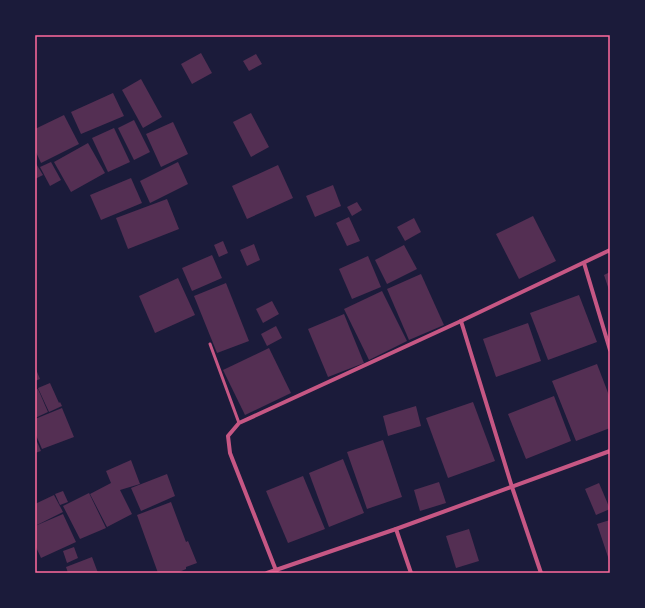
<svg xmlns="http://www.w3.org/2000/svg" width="645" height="608" viewBox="0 0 645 608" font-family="Jost,sans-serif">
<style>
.building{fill:#542f53}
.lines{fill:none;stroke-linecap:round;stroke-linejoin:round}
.service{stroke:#c65784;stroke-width:3}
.minor{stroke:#c65784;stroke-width:4}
.neatline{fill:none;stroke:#ff6b9d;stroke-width:1.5}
</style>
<rect width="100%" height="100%" fill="#1b1b3a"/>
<g class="building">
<path d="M201,53L212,73L192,84L181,64Z"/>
<path d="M256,54L262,64L249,71L243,61Z"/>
<path d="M141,79L162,117L143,128L122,90Z"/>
<path d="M113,93L124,116L81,134L71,112Z"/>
<path d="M251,113L269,147L251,157L233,122Z"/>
<path d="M64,115L79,144L41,163L35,150V129Z"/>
<path d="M134,120L150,152L134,160L118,128Z"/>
<path d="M173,122L188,154L161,167L146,134Z"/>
<path d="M114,128L130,162L108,172L92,138Z"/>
<path d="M88,143L105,173L71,192L54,162Z"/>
<path d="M35,162L43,175L35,179Z"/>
<path d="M51,162L61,180L50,186L40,167Z"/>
<path d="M178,162L188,184L150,203L140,181Z"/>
<path d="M278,165L293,198L247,219L232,186Z"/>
<path d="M131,178L142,203L101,220L90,195Z"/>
<path d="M333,185L341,206L315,217L306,196Z"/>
<path d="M167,199L179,229L128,249L116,218Z"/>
<path d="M357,202L362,210L352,216L347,207Z"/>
<path d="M533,216L556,261L519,279L496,234Z"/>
<path d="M349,217L360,241L347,246L336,223Z"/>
<path d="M414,218L421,232L405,241L397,227Z"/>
<path d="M223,241L228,253L219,257L214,245Z"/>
<path d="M254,244L260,260L247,266L240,250Z"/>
<path d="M404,245L417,269L387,284L375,260Z"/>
<path d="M212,255L222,278L192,291L182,268Z"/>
<path d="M368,256L381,287L352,299L339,269Z"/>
<path d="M610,272V293L604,275Z"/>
<path d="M421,274L444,325L409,340L387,289Z"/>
<path d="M178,278L195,315L155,333L139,296Z"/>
<path d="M226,283L249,341L217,353L194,296Z"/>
<path d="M382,291L407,341L369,360L344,309Z"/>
<path d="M579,295L597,342L548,360L530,313Z"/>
<path d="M272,301L279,314L263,323L256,309Z"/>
<path d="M344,314L364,363L328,377L308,329Z"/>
<path d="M528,323L541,361L496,377L483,339Z"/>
<path d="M276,326L282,338L267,346L261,334Z"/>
<path d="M269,348L291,393L245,415L223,370Z"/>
<path d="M597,364L610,398V428L576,441L552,381Z"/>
<path d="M35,367L40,379L35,381Z"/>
<path d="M50,383L59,403L60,402L62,406L49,412L38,388Z"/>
<path d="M38,389L48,412L35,418V390Z"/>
<path d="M554,396L571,441L526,459L508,414Z"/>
<path d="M473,402L495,461L448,478L426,418Z"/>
<path d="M416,406L421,426L388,436L383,416Z"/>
<path d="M62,408L74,437L42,449L35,433V419Z"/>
<path d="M35,437L41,451L35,453Z"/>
<path d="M383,440L402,497L367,509L347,452Z"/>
<path d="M343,459L364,513L329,527L309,473Z"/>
<path d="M131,460L140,484L120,490L132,514L107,527L90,494L111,483L106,471Z"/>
<path d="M167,474L175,496L141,511L131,488Z"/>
<path d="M303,476L325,529L288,543L266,491Z"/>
<path d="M439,482L446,503L420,511L414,490Z"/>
<path d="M599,483L610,509L596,515L585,489Z"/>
<path d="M63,491L68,502L60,505L55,494Z"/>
<path d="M89,493L106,528L80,539L63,506Z"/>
<path d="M54,495L63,512L35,526V504Z"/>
<path d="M171,502L186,542L188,541L197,563L186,567V569L177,573H158L137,515Z"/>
<path d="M63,514L76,542L41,558L35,545V526Z"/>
<path d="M610,520V563L597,524Z"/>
<path d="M469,529L479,561L456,568L446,536Z"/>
<path d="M74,547L78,558L67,563L63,551Z"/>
<path d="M92,557L98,573H68L66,567Z"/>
</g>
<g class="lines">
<path class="service" d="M210,344L239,423"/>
<g class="minor">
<path d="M584,263L610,350"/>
<path d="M461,321L512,487L541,573"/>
<path d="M396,529L411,573"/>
<path d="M267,573L396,529L610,451"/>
<path d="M277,573L230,453L228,436L239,423L461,321L610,250"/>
</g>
</g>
<rect width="645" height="608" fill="none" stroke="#1b1b3a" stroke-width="72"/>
<rect x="36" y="36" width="573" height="536" class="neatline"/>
</svg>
